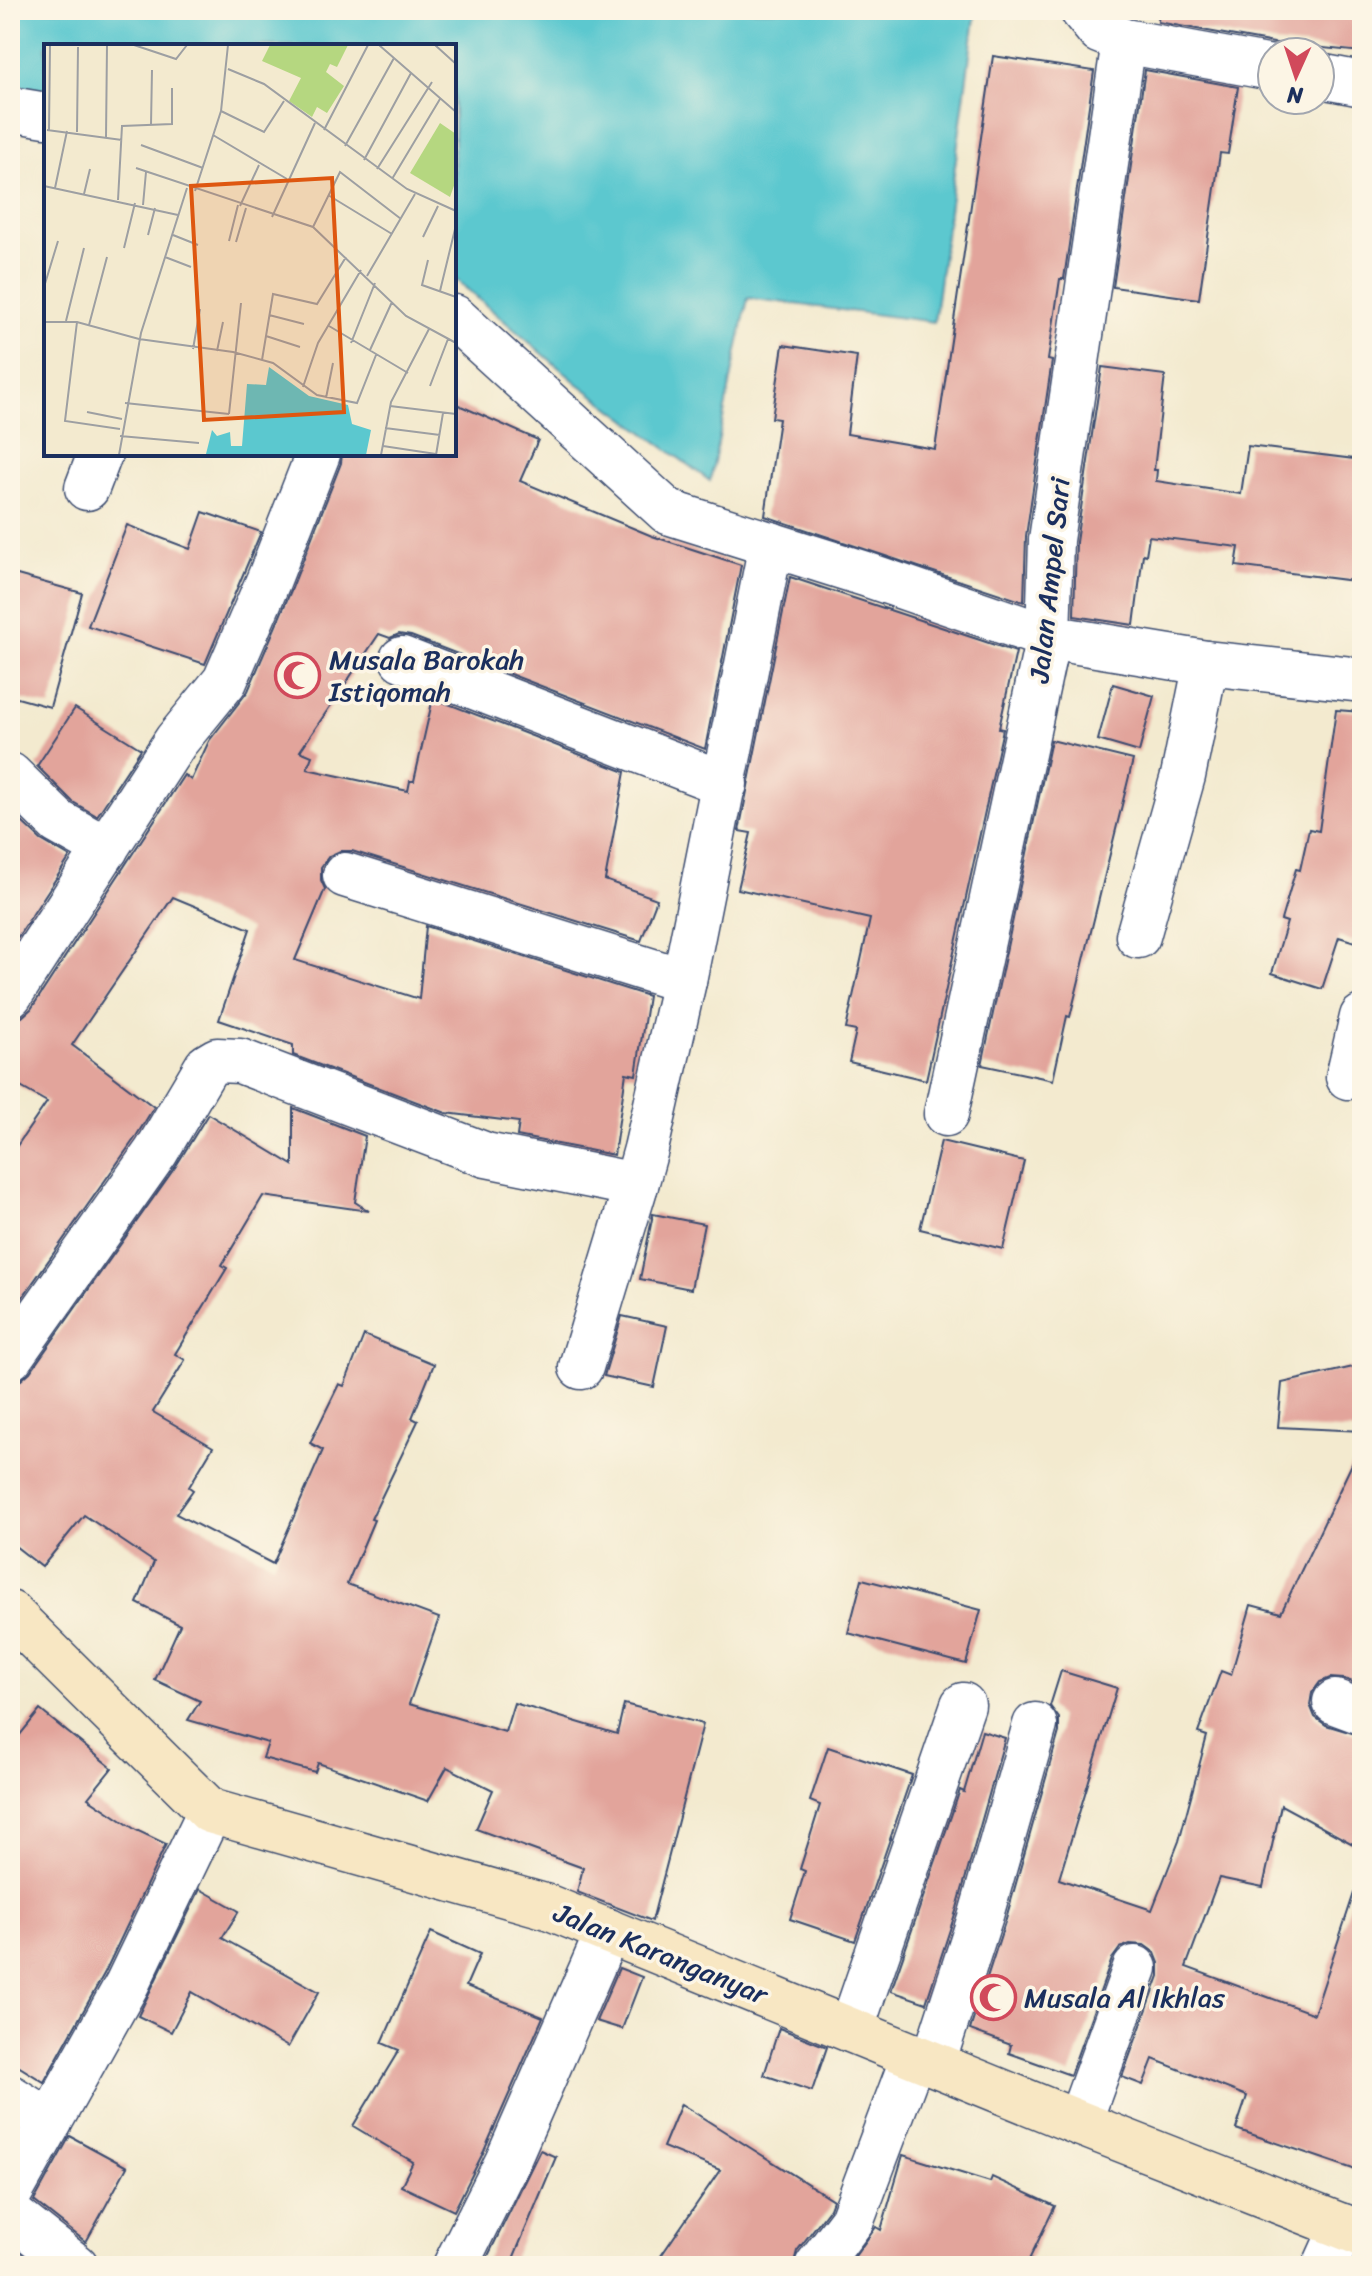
<svg xmlns="http://www.w3.org/2000/svg" width="1372" height="2276" viewBox="0 0 1372 2276" font-family="Sriracha,sans-serif">
<style>
.water{fill:#5bc8cf;stroke:#3b7c96;stroke-width:2}
.building{fill:#e2a49b}
.lines{fill:none;stroke-linecap:round;stroke-linejoin:round}
.street-casing{stroke:#3b4b6f;stroke-width:47}
.secondary-casing{stroke:#3b4b6f;stroke-width:47}
.street{stroke:#fff;stroke-width:44}
.secondary{stroke:#f8e7c3;stroke-width:44}
.labels{text-anchor:middle;stroke-width:7;stroke-linejoin:round;paint-order:stroke}
.street-label{font-size:28px;fill:#1b2f5e;stroke:#fcf5e5}
.poi-label{font-size:28px;fill:#1b2f5e;stroke:#fcf5e5;text-anchor:start}
.inset-road{fill:none;stroke:#9d9fa2;stroke-width:2}
.view{fill:#de5710;fill-opacity:0.15;stroke:#de5710;stroke-width:4}
.inset-edge{fill:none;stroke:#1b2f5e;stroke-width:4}
</style>
<rect width="100%" height="100%" fill="#fcf5e5"/>
<filter id="ink" filterUnits="userSpaceOnUse"><feTurbulence type="fractalNoise" baseFrequency=".0125" numOctaves="2"/><feDisplacementMap in="SourceGraphic" scale="16" xChannelSelector="R" yChannelSelector="G"/><feConvolveMatrix kernelMatrix="1 2 1 2 8 2 1 2 1" color-interpolation-filters="sRGB"/></filter>
<filter id="wash" filterUnits="userSpaceOnUse"><feTurbulence type="fractalNoise" baseFrequency=".006" numOctaves="4" result="noise"/><feDisplacementMap in="SourceGraphic" scale="32" xChannelSelector="R" yChannelSelector="G"/><feGaussianBlur stdDeviation="1.8" result="paint"/><feColorMatrix in="noise" values="0 0 0 0 0 0 0 0 0 0 0 0 0 0 0 0 0 1.4 0 .05"/><feComposite in="paint" operator="in"/></filter>
<g filter="url(#wash)">
<rect width="100%" height="100%" fill="#f3eacf"/>
<path class="water" d="M10,10H976L934,322L748,298L710,481L577,383L454,278V46H46V93L10,83Z"/>
<g id="blocks">
<g class="building">
<path d="M1159,10H1362V52L1274,43L1158,22Z"/>
<path d="M993,56L1094,71L1064,279H1060L1048,360L1052,361L1026,536L1024,602L765,516L779,419L772,418L783,345L857,356L847,434L935,449Z"/>
<path d="M1145,70L1238,87L1228,154L1220,153L1199,299L1113,287Z"/>
<path d="M1102,367L1165,375L1154,470H1157L1156,481L1241,494L1248,446L1362,460V582L1236,566L1239,547L1149,536L1146,555L1143,554L1134,625L1074,616L1076,542Z"/>
<path d="M454,403L538,440L520,481L652,536L741,565L705,749L411,636L399,634L390,638L379,634L300,751L312,756L307,769L408,791L410,781H414L433,698L625,772L605,880L657,899L641,941L352,851H340L329,856L321,867V880L325,889L295,960L419,999L426,926L648,996L636,1075L626,1073L614,1155L517,1136L519,1122L446,1113L293,1055V1045L219,1020L250,929L173,897L72,1045L154,1107L135,1138L10,1315V1156L47,1102L10,1081V1020L22,1017L31,1009L184,775L191,780L209,741L248,691L292,588L341,463L342,454H454Z"/>
<path d="M203,512L261,532L205,664L88,626L127,525L190,549Z"/>
<path d="M10,573L82,593L50,707L10,696Z"/>
<path d="M790,577L1016,652L999,728L1003,729L926,1080L849,1062L856,1031L846,1029L870,919L738,889L751,833L739,831Z"/>
<path d="M1113,684L1154,696L1139,752L1098,740Z"/>
<path d="M75,708L141,749L97,816L73,802L37,766Z"/>
<path d="M1336,710L1362,712V918L1355,942L1339,937L1322,989L1272,973L1287,922L1281,920L1296,869L1300,870L1309,829L1319,831Z"/>
<path d="M1051,740L1133,760L1070,1017L1067,1016L1053,1080L982,1065Z"/>
<path d="M20,820L41,840L70,857L10,949V838Z"/>
<path d="M293,1108L365,1136L355,1202L369,1211L263,1196L222,1265L227,1268L175,1354L185,1360L153,1412L213,1447L189,1487L193,1490L176,1514L273,1564L323,1450L310,1443L339,1384L344,1386L364,1335L434,1364L412,1418L418,1421L371,1519L374,1520L347,1584L439,1618L409,1704L505,1732L514,1703L617,1734L624,1704L703,1724L652,1921L577,1892L583,1868L476,1829L493,1790L447,1767L428,1801L318,1763L315,1772L263,1758L268,1743L188,1720L200,1701L155,1680L180,1625L137,1603L154,1562L84,1515L42,1567L10,1542V1383L21,1380L30,1372L176,1166L208,1114L293,1165Z"/>
<path d="M941,1141L1024,1161L1003,1249L920,1229Z"/>
<path d="M653,1214L704,1224L691,1289L640,1279Z"/>
<path d="M622,1316L667,1326L654,1387L604,1376Z"/>
<path d="M1362,1365V1431L1278,1427L1282,1383Z"/>
<path d="M1362,1443V1685L1344,1679L1330,1678L1320,1682L1312,1693L1310,1705L1315,1717L1326,1725L1362,1736V1849L1281,1805L1263,1887L1219,1878L1186,1967L1314,2014L1354,1893L1362,1894V2172L1236,2129L1247,2096L1153,2059L1143,2085L1122,2077L1159,1976V1963L1155,1953L1144,1945L1130,1944L1120,1948L1112,1959L1070,2075L1009,2053L1011,2045L970,2030L1005,1922L1059,1732V1718L1050,1706L1061,1671L1117,1688L1059,1879L1152,1910L1179,1841L1207,1736L1198,1733L1221,1671L1231,1675L1251,1605L1281,1613Z"/>
<path d="M862,1579L981,1610L966,1664L848,1633Z"/>
<path d="M40,1710L112,1768L88,1798L136,1830L166,1844L105,1972L44,2082L10,2061V1747Z"/>
<path d="M982,1731L1005,1738L957,1908L926,2003L891,1991L960,1790L964,1792Z"/>
<path d="M828,1747L912,1775L855,1941L790,1919L805,1871L800,1869L820,1805L810,1801Z"/>
<path d="M200,1889L239,1911L222,1938L319,1992L288,2047L192,1992L171,2032L138,2016Z"/>
<path d="M431,1932L480,1954L466,1986L543,2017L484,2151L454,2211L401,2186L413,2162L353,2126L399,2050L382,2043Z"/>
<path d="M619,1968L642,1977L622,2029L596,2021Z"/>
<path d="M779,2028L827,2047L812,2091L764,2075Z"/>
<path d="M681,2104L833,2200L830,2208L797,2251L793,2266H654L720,2170L663,2147Z"/>
<path d="M70,2136L127,2167L86,2242L34,2201Z"/>
<path d="M540,2150L556,2157L510,2266H483Z"/>
<path d="M903,2155L990,2182L992,2177L1055,2206L1026,2266H848L876,2227L881,2230Z"/>
</g>
</g>
</g>
<g filter="url(#ink)">
<use href="#blocks" fill-opacity="0" stroke="#3b4b6f" stroke-width="2"/>
<g class="lines">
<defs>
<g id="street">
<path d="M1082,10L1099,31L1124,41L1272,68"/>
<path d="M1320,76L1362,84"/>
<path d="M10,109L46,115"/>
<path d="M454,317L668,512L865,574L1048,637L1206,663L1362,680"/>
<path d="M87,488L100,454"/>
<path d="M402,659L725,784"/>
<path d="M10,775L58,822L106,849"/>
<path d="M345,875L684,981"/>
<path d="M1138,936L1183,776L1206,663"/>
<path d="M10,995L176,741L225,681L269,579L318,454"/>
<path d="M1348,1077L1362,1017"/>
<path d="M946,1114L1048,637L1051,540L1124,41"/>
<path d="M10,1358L156,1152L207,1066L217,1060L240,1061L486,1155L636,1185L646,1149L684,981L771,544"/>
<path d="M581,1367L636,1185"/>
<path d="M1335,1702L1362,1712"/>
<path d="M851,2030L963,1705"/>
<path d="M933,2063L981,1915L1035,1725"/>
<path d="M10,2097L50,2122"/>
<path d="M1079,2123L1135,1968"/>
<path d="M10,2193L127,1984L210,1811"/>
<path d="M10,2214L76,2266"/>
<path d="M455,2266L507,2162L608,1931"/>
<path d="M817,2266L852,2220L914,2055"/>
<path d="M1325,2266L1343,2226"/>
</g>
<path id="secondary" d="M10,1613L210,1811L548,1907L1079,2123L1362,2234"/>
</defs>
<use href="#street" class="street-casing"/>
<use href="#secondary" class="secondary-casing"/>
<use href="#street" class="street"/>
<use href="#secondary" class="secondary"/>
</g>
</g>
<defs>
<symbol id="mosque-ring" viewBox="-11 -11 22 22"><circle r="9.5" fill="#fcf5e5" stroke="#d1495b" stroke-width="1.5"/><path d="M3.5-4.9A6 6 0 1 0 3.5 4.9A5 5 0 1 1 3.5-4.9Z" fill="#d1495b"/></symbol>
</defs>
<g fill-rule="evenodd">
<use href="#mosque-ring" x="272" y="650" width="51" height="51"/>
<use href="#mosque-ring" x="968" y="1972" width="51" height="51"/>
</g>
<g class="labels">
<g class="street-label">
<text transform="translate(1049 580) rotate(-84)" y="10">Jalan Ampel Sari</text>
<text transform="translate(661 1953) rotate(22)" y="10">Jalan Karanganyar</text>
</g>
<g class="poi-label">
<text x="329" y="669">Musala Barokah<tspan x="329" dy="32">Istiqomah</tspan></text>
<text x="1024" y="2007">Musala Al Ikhlas</text>
</g>
</g>
<g transform="translate(44 44)">
<rect width="412" height="412" fill="#f3eacf"/>
<path d="M226,1H304L293,23L286,20L282,28L300,42L283,69L273,63L268,73L245,57L257,34L218,17ZM396,79L412,90V136L406,153L366,129Z" fill="#b5d780"/>
<path d="M225,323L265,352L304,361L308,380L327,386L322,411L162,410L168,386L173,392L186,388L187,402H198L203,340L222,341Z" fill="#5bc8cf"/>
<path class="inset-road" d="M90,1L132,15L143,1M335,1L412,68M391,1L412,20M184,25L220,40L363,145L412,167M177,67L220,88L240,57M107,81L108,26M3,86L78,96M5,86L6,1M280,86L324,1M33,88L34,3M169,91L243,135M62,93L63,1M97,101L159,124M301,102L350,14M320,116L367,29M92,124L269,183L362,272L412,299M333,125L388,38M348,135L396,55M0,142L134,171M11,144L23,87M151,147L177,67L184,1M40,150L46,125M284,151L348,190M74,156L78,82L128,80V44M99,161L102,128M196,162L215,121M228,173L271,79M269,183L296,128L357,175M104,191L111,164M129,191L154,201M379,193L394,162M185,197L194,161M192,198L202,164M80,204L91,159M121,213L147,223M384,216L378,241L412,253M323,232L371,150M0,243L14,197M396,247L412,181M225,271L260,280M22,277L40,204M0,278H33L95,295L189,308L229,319L273,351L313,359L332,311M33,278L21,377L76,385M45,281L63,213M285,282L364,329M222,292L256,303M307,299L331,239M149,305L156,265M326,306L348,258M173,307L179,278M218,316L229,250L273,260L302,213M386,342L404,295M259,343L274,299L317,226M282,354L289,319M81,359L185,370M346,362L412,370M43,368L78,375M185,370L197,259M341,384L396,391M76,392L155,399M339,402L392,410M75,411L97,289L143,144M337,411L347,358L385,285M392,411L399,369"/>
<path class="view" d="M288,134L300,368L160,376L147,142Z"/>
<rect width="412" height="412" class="inset-edge"/>
</g>
<rect width="1372" height="2276" fill="none" stroke="#fcf5e5" stroke-width="40"/>
<g transform="translate(1296 76) rotate(183)"><circle r="38" fill="#fcf5e5" stroke="#a2a6af" stroke-width="2"/>
<path d="M0-6L14 30L0 20L-14 30Z" fill="#d1495b"/>
<text y="-12" font-size="22" font-weight="bold" text-anchor="middle" fill="#1b2f5e">N</text>
</g>
</svg>
